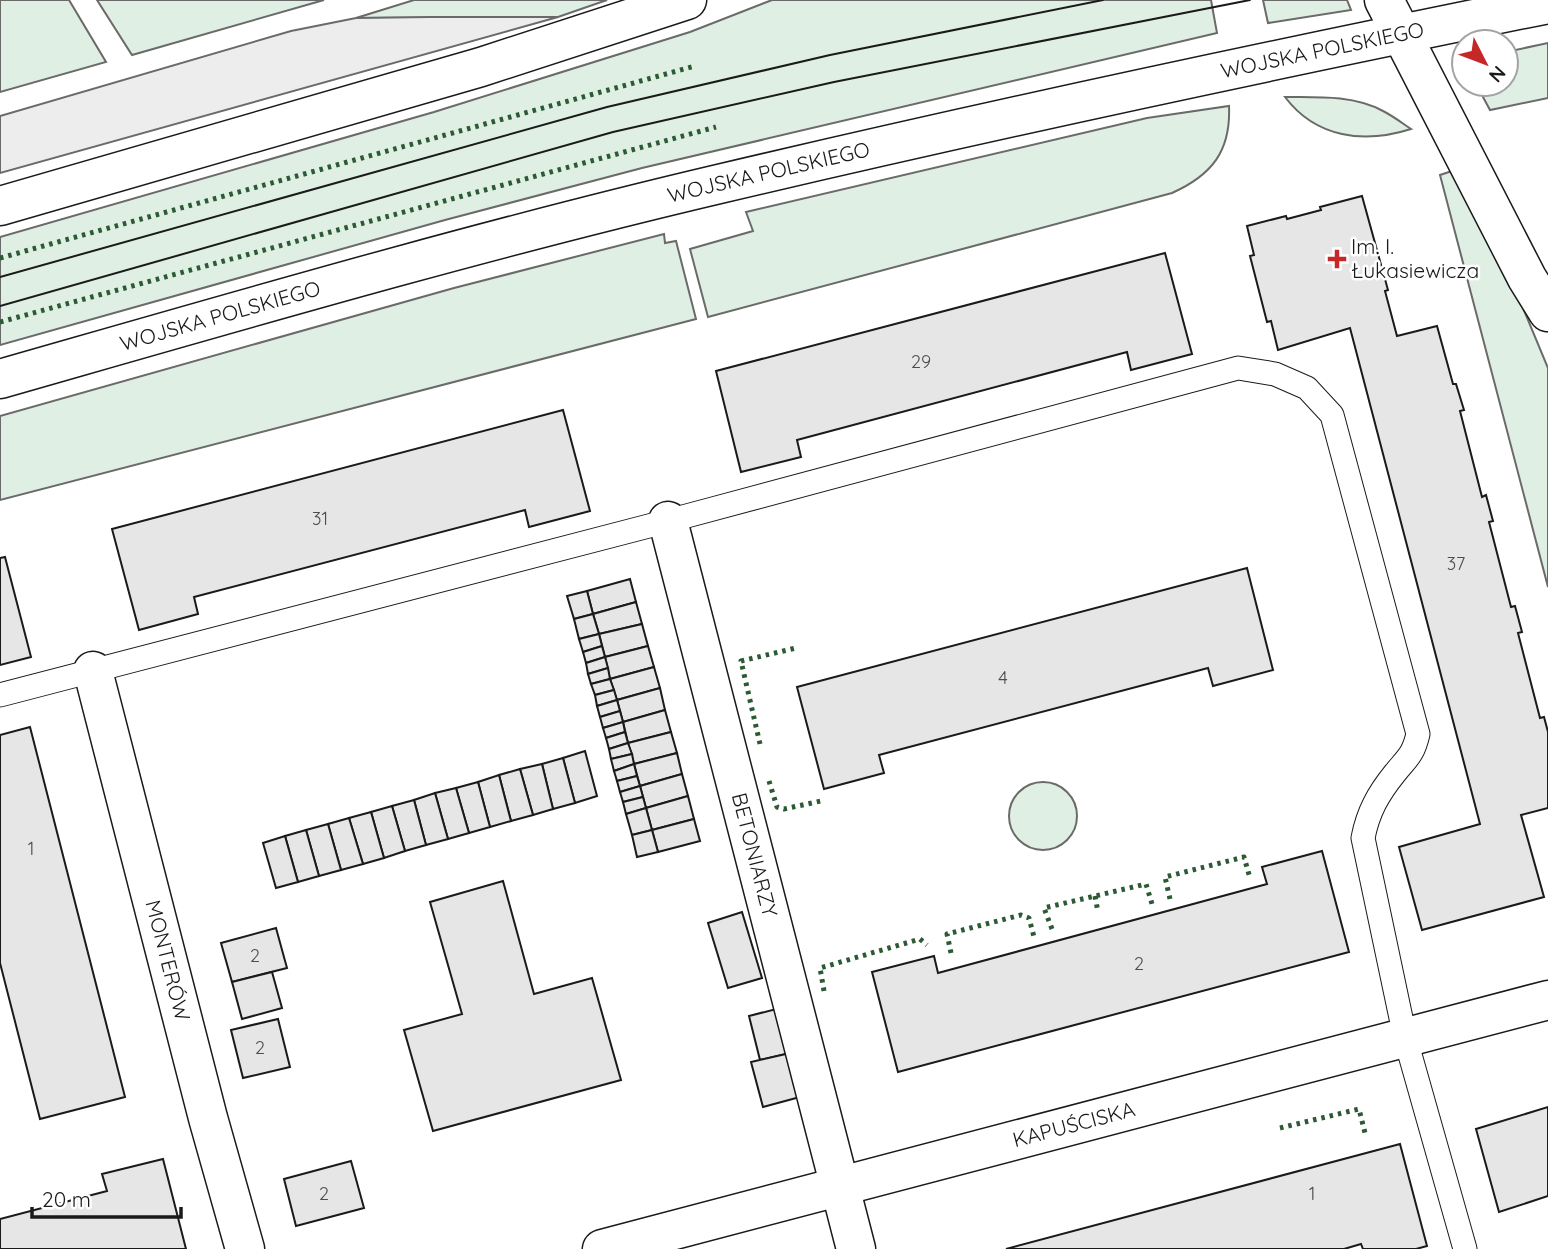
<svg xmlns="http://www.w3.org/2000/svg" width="1548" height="1249" viewBox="0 0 1548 1249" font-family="Quicksand,sans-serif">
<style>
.green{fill:#e0efe3;stroke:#6a6a6a;stroke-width:2}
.parking{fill:#ededed;stroke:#6a6a6a;stroke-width:2}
.building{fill:#e6e6e6;stroke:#1a1a1a;stroke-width:2}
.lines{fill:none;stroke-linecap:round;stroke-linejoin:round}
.lane-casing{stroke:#1a1a1a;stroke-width:25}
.street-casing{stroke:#1a1a1a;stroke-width:41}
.secondary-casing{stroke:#1a1a1a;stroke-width:41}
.lane{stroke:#fff;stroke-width:23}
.street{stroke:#fff;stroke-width:38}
.secondary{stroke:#fff;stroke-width:38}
.tram{stroke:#1a1a1a;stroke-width:2}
.hedge{stroke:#2b5a34;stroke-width:5;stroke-dasharray:3.5 5;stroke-linecap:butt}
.poi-dot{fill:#c62828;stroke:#fff;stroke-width:2.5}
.labels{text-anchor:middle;stroke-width:5;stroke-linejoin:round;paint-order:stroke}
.number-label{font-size:18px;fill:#4d4d4d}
.street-label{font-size:21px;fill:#1a1a1a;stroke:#fff}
.poi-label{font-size:21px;fill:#1a1a1a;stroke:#fff;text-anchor:start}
</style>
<rect width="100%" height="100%" fill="#fff"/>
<g class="green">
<path d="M0,0H69L106,62L0,92Z"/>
<path d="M97,0H324L132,55Z"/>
<path d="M414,0H607L558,17L356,18Z"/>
<path d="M772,0H1211L1217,33L642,168L445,220L0,345V237L434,112L690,32Z"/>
<path d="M1263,0H1347L1351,10L1268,23Z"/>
<path d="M1548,43V98L1490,110L1476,84H1506V52Z"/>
<path d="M1285,97C1317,97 1354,95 1383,111C1393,116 1402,123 1411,129C1364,144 1316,138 1285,97Z"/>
<path d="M1229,106C1231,151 1212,175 1172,193L708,317L690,249L753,231L746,212L1147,118Z"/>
<path d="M1452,171L1518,296L1548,368V587L1440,175Z"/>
<path d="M664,234L665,243L676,241L696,319L0,500V416L454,288Z"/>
<circle cx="1043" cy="816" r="34"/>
</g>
<path class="parking" d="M430,17H558L0,173V116L291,31L356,18Z"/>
<g class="building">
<path d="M1362,196L1388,290L1385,291L1397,336L1437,326L1453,384H1456L1464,410L1460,411L1482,497L1486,495L1493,521L1489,522L1511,607L1515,606L1522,632L1518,633L1540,718L1544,717L1548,732V808L1521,815L1544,897L1422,930L1399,847L1480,824L1350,328L1278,350L1271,321L1267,322L1250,256L1254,255L1247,226L1286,216L1287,219L1321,210L1320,207Z"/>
<path d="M1165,253L1192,354L1131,370L1127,352L797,440L801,457L741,472L716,371Z"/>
<path d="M563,410L590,511L529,527L525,510L194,597L198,614L139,630L112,529Z"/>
<path d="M5,557L31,657L0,665V558Z"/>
<path d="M1247,568L1273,670L1213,686L1208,668L879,755L884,773L824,789L797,687Z"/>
<path d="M630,579L636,602L593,614L587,591Z"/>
<path d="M587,591L593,614L574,619L567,596Z"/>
<path d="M636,602L642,624L599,634L593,614Z"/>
<path d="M593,614L599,634L579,639L574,619Z"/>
<path d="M642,624L648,646L605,657L599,634Z"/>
<path d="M599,634L602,646L583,652L579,639Z"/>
<path d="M602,646L605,657L586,663L583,652Z"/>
<path d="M648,646L654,667L610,679L605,657Z"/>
<path d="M605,657L608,668L588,674L586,663Z"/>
<path d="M654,667L660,688L617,700L610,679Z"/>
<path d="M608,668L610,679L591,684L588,674Z"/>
<path d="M610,679L614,690L595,695L591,684Z"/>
<path d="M660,688L665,710L623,722L617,700Z"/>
<path d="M614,690L617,700L597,706L595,695Z"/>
<path d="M617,700L620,711L600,717L597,706Z"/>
<path d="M665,710L671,732L628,743L623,722Z"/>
<path d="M620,711L623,722L603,728L600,717Z"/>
<path d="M623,722L625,732L606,738L603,728Z"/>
<path d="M30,727L125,1097L40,1119L0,963V735Z"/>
<path d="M625,732L628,743L609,749L606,738Z"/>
<path d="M671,732L677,753L634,764L628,743Z"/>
<path d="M628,743L632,754L611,759L609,749Z"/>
<path d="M585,751L597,796L575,803L563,758Z"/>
<path d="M677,753L682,774L640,786L634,764Z"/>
<path d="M632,754L634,764L614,771L611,759Z"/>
<path d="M563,758L575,803L553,809L542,764Z"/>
<path d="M542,764L553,809L533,815L520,769Z"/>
<path d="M634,764L637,776L617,781L614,771Z"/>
<path d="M520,769L533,815L511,821L499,775Z"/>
<path d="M682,774L688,796L646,808L640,786Z"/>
<path d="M499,775L511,821L490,827L478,782Z"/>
<path d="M637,776L640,786L620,792L617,781Z"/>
<path d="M478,782L490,827L469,833L456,788Z"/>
<path d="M640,786L643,797L623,802L620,792Z"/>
<path d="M456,788L469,833L448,839L435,793Z"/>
<path d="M435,793L448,839L426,845L414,800Z"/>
<path d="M688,796L694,819L652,830L646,808Z"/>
<path d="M643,797L646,808L626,814L623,802Z"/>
<path d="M414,800L426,845L405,851L392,806Z"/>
<path d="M392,806L405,851L384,858L371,812Z"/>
<path d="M646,808L652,830L632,835L626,814Z"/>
<path d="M371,812L384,858L363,864L349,818Z"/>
<path d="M349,818L363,864L341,870L328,824Z"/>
<path d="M694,819L700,841L658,852L652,830Z"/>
<path d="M328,824L341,870L319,876L306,830Z"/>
<path d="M306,830L319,876L298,882L285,836Z"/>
<path d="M652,830L658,852L637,857L632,835Z"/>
<path d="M285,836L298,882L276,888L263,843Z"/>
<path d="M1322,851L1349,952L898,1072L872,972L934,956L938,973L1267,884L1262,867Z"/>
<path d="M503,881L534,994L592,978L621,1080L433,1131L404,1030L462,1014L430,902Z"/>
<path d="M742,912L762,978L728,988L708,923Z"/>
<path d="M276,928L287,968L232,982L221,943Z"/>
<path d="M272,972L282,1008L242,1019L232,982Z"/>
<path d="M788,1006L799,1051L760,1060L749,1016Z"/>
<path d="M278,1019L290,1067L243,1078L231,1030Z"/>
<path d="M799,1051L811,1094L763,1107L751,1062Z"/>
<path d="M1548,1107V1196L1499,1212L1476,1129Z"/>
<path d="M1400,1144L1427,1246L1416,1249H1363L1361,1244L1344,1249H1006Z"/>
<path d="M163,1159L186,1249H0V1219L107,1191L102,1174Z"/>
<path d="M351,1161L364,1208L296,1226L284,1179Z"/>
</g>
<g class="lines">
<defs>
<path id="lane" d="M0,695L668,521L1238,368L1275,374L1307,388L1332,415L1418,734C1413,755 1408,757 1395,773C1378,794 1368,812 1363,838L1405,1037L1465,1249"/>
<g id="street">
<path id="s1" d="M668,521L856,1249"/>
<path id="s2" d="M93,671L208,1118L245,1249"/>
<path id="s3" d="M602,1249L1548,1000"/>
</g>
<g id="secondary">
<path d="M1384,0L1527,278L1548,312"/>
<path d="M0,206L481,67L687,0"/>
<path id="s4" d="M0,379C238,311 477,241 719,184C994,119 1271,60 1548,4"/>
</g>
</defs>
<use href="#lane" class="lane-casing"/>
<use href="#street" class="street-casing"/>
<use href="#secondary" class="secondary-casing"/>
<use href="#lane" class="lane"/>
<use href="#street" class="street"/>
<use href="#secondary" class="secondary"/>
<g class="tram">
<path d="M0,277L607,107L830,55L1103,0"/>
<path d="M0,306L613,132L834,82L1250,0"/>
</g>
<g class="hedge">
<path d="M0,258L695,66"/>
<path d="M0,322L716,127"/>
<path d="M760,744L741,661L796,648"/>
<path d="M769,781L777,807L784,809L821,801"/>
<path d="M1095,896L1098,912"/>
<path d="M1170,899L1165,877L1244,857L1250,878"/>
<path d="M1052,929L1044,908L1146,884L1152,904"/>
<path d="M951,953L947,934L1021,915L1029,918L1034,937"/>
<path d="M824,991L820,968L920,939L927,945"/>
<path d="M1280,1128L1359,1109L1365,1133"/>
</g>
</g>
<path class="poi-dot" d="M1333.5 248.5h7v7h7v7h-7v7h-7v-7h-7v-7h7z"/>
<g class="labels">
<g class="number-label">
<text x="921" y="368">29</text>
<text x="320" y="525">31</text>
<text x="1456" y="570">37</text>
<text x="1003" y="684">4</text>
<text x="31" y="855">1</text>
<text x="255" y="962">2</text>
<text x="1139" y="970">2</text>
<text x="260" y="1054">2</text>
<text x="324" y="1200">2</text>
<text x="1312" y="1200">1</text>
</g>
<g class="street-label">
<text dy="7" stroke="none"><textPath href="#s4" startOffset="1363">WOJSKA POLSKIEGO</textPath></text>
<text dy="7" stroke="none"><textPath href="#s4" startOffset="796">WOJSKA POLSKIEGO</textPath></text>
<text dy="7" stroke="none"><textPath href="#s4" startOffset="229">WOJSKA POLSKIEGO</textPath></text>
<text dy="7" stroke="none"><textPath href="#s1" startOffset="345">BETONIARZY</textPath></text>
<text dy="7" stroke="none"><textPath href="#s2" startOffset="299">MONTERÓW</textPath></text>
<text dy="7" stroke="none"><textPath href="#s3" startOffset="488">KAPUŚCISKA</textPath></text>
</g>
<g class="poi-label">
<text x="1351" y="254">Im. I.<tspan x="1351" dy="24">Łukasiewicza</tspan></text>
</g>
</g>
<g transform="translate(1485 63) rotate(132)"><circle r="33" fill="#ffffff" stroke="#a3a3a3" stroke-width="2"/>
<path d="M0-5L12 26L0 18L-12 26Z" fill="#c62828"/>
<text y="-10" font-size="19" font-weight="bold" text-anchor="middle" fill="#1a1a1a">N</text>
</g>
<path d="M32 1207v10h149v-10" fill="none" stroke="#1a1a1a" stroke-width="3.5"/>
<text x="42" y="1207" font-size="21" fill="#1a1a1a" stroke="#ffffff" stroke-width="5" paint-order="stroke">20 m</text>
</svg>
